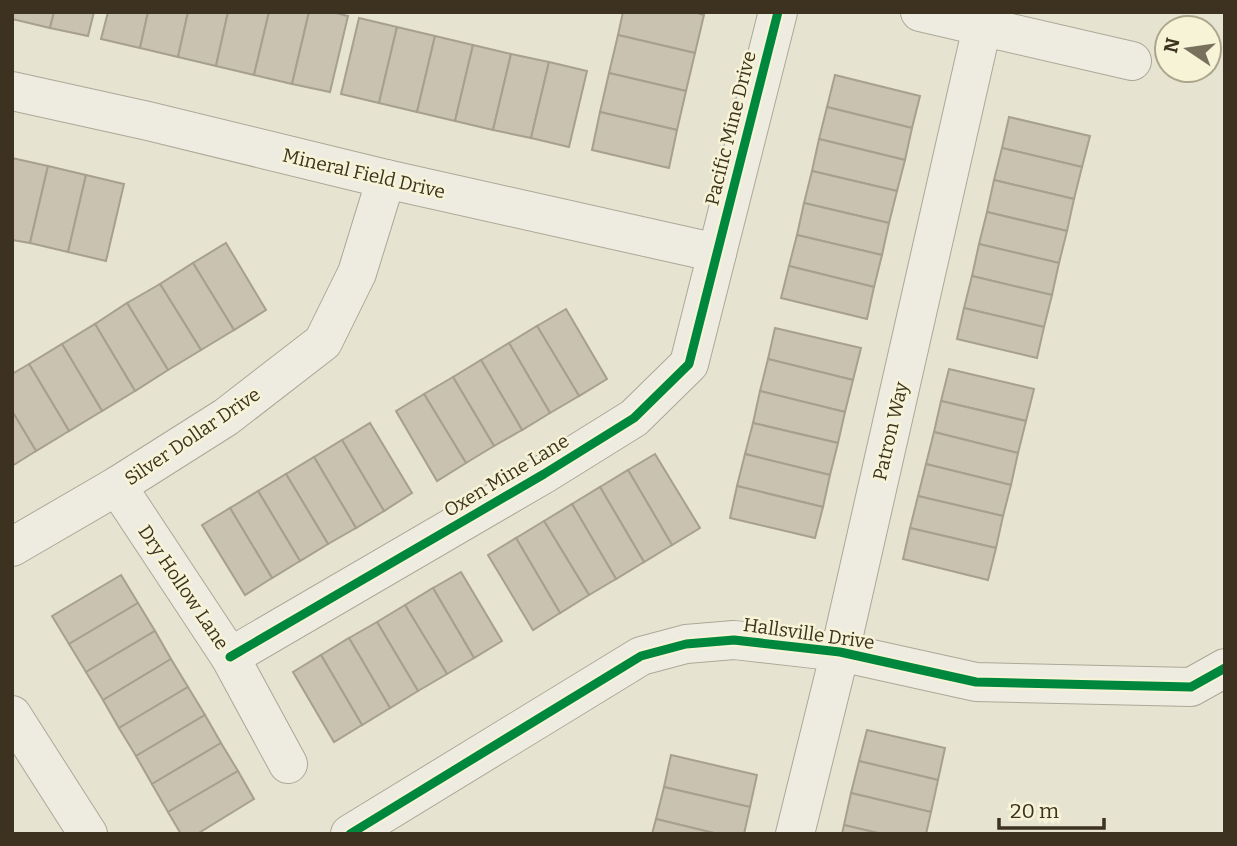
<svg xmlns="http://www.w3.org/2000/svg" width="1237" height="846" viewBox="0 0 1237 846" font-family="Bitter,serif">
<style>
.building{fill:#cac2b0;stroke:#a79f8f;stroke-width:2}
.lines{fill:none;stroke-linecap:round;stroke-linejoin:round}
.minor-casing{stroke:#aca898;stroke-width:40}
.minor{stroke:#eeece1;stroke-width:38}
.cycleway-casing{stroke:#f7f3d6;stroke-width:13}
.cycleway{stroke:#00873e;stroke-width:9}
.labels{text-anchor:middle;stroke-width:5;stroke-linejoin:round;paint-order:stroke}
.street-label{font-size:19px;fill:#3c321f;stroke:#f7f3d6}
</style>
<rect width="100%" height="100%" fill="#e6e3d0"/>
<g class="building">
<path d="M13,12H54L50,28L12,19Z"/>
<path d="M54,12H94L88,36L50,28Z"/>
<path d="M108,12H148L140,48L101,39Z"/>
<path d="M148,12H188L178,57L140,48Z"/>
<path d="M188,12H228L216,66L178,57Z"/>
<path d="M228,12H269L254,75L216,66Z"/>
<path d="M269,12H309L292,84L254,75Z"/>
<path d="M309,12H332L348,16L330,92L292,84Z"/>
<path d="M623,12H694L704,15L695,53L618,35Z"/>
<path d="M359,18L397,27L379,103L341,94Z"/>
<path d="M397,27L435,36L417,112L379,103Z"/>
<path d="M618,35L695,53L686,91L609,73Z"/>
<path d="M435,36L473,45L455,121L417,112Z"/>
<path d="M473,45L511,54L493,130L455,121Z"/>
<path d="M511,54L549,62L531,138L493,130Z"/>
<path d="M549,62L587,71L569,147L531,138Z"/>
<path d="M609,73L686,91L677,130L600,112Z"/>
<path d="M835,75L920,96L912,128L827,107Z"/>
<path d="M827,107L912,128L905,160L819,139Z"/>
<path d="M600,112L677,130L669,168L592,150Z"/>
<path d="M1009,117L1090,136L1082,167L1002,148Z"/>
<path d="M819,139L905,160L897,191L812,171Z"/>
<path d="M1002,148L1082,167L1074,199L994,180Z"/>
<path d="M12,158L48,166L30,243L12,240Z"/>
<path d="M48,166L86,175L68,252L30,243Z"/>
<path d="M812,171L897,191L889,223L804,203Z"/>
<path d="M86,175L124,184L106,261L68,252Z"/>
<path d="M994,180L1074,199L1067,231L987,212Z"/>
<path d="M804,203L889,223L882,255L797,235Z"/>
<path d="M987,212L1067,231L1059,263L979,244Z"/>
<path d="M797,235L882,255L874,287L789,266Z"/>
<path d="M226,243L266,310L234,330L193,263Z"/>
<path d="M979,244L1059,263L1052,295L972,276Z"/>
<path d="M193,263L234,330L201,350L160,284Z"/>
<path d="M789,266L874,287L867,319L781,298Z"/>
<path d="M972,276L1052,295L1044,327L964,308Z"/>
<path d="M160,284L201,350L168,370L127,303Z"/>
<path d="M127,303L168,370L135,391L95,324Z"/>
<path d="M964,308L1044,327L1037,358L957,339Z"/>
<path d="M566,309L607,379L579,396L537,326Z"/>
<path d="M95,324L135,391L102,411L62,344Z"/>
<path d="M537,326L579,396L550,413L509,343Z"/>
<path d="M775,328L861,348L853,380L768,359Z"/>
<path d="M509,343L550,413L522,430L481,360Z"/>
<path d="M62,344L102,411L69,431L29,364Z"/>
<path d="M768,359L853,380L845,412L760,391Z"/>
<path d="M481,360L522,430L494,446L453,377Z"/>
<path d="M29,364L69,431L36,451L12,411V374Z"/>
<path d="M949,369L1034,389L1026,421L941,401Z"/>
<path d="M453,377L494,446L466,463L424,394Z"/>
<path d="M760,391L845,412L838,443L753,423Z"/>
<path d="M424,394L466,463L437,481L396,411Z"/>
<path d="M941,401L1026,421L1018,453L934,432Z"/>
<path d="M12,411L36,451L12,466Z"/>
<path d="M370,423L412,493L384,511L342,440Z"/>
<path d="M753,423L838,443L830,475L745,454Z"/>
<path d="M934,432L1018,453L1011,485L926,464Z"/>
<path d="M342,440L384,511L356,528L314,457Z"/>
<path d="M655,454L700,528L672,545L628,470Z"/>
<path d="M745,454L830,475L823,507L737,486Z"/>
<path d="M314,457L356,528L328,544L286,474Z"/>
<path d="M926,464L1011,485L1003,516L918,496Z"/>
<path d="M628,470L672,545L644,562L600,487Z"/>
<path d="M286,474L328,544L300,561L258,491Z"/>
<path d="M737,486L823,507L815,538L730,518Z"/>
<path d="M600,487L644,562L616,579L572,504Z"/>
<path d="M258,491L300,561L272,578L230,508Z"/>
<path d="M918,496L1003,516L996,548L910,528Z"/>
<path d="M572,504L616,579L589,595L544,521Z"/>
<path d="M230,508L272,578L245,595L202,525Z"/>
<path d="M544,521L589,595L560,613L516,538Z"/>
<path d="M910,528L996,548L988,580L903,559Z"/>
<path d="M516,538L560,613L533,630L488,555Z"/>
<path d="M461,572L502,641L474,658L433,588Z"/>
<path d="M121,575L138,603L69,644L52,616Z"/>
<path d="M433,588L474,658L447,674L405,605Z"/>
<path d="M138,603L155,631L86,672L69,644Z"/>
<path d="M405,605L447,674L418,691L377,622Z"/>
<path d="M377,622L418,691L390,708L349,638Z"/>
<path d="M155,631L171,659L103,700L86,672Z"/>
<path d="M349,638L390,708L362,725L321,655Z"/>
<path d="M321,655L362,725L334,742L293,672Z"/>
<path d="M171,659L188,687L119,728L103,700Z"/>
<path d="M188,687L205,715L136,756L119,728Z"/>
<path d="M205,715L221,743L152,784L136,756Z"/>
<path d="M867,730L945,748L938,780L859,761Z"/>
<path d="M221,743L238,771L168,812L152,784Z"/>
<path d="M671,755L757,775L750,807L664,787Z"/>
<path d="M859,761L938,780L931,812L851,793Z"/>
<path d="M238,771L254,799L197,834H181L168,812Z"/>
<path d="M664,787L750,807L744,834H718L656,819Z"/>
<path d="M851,793L931,812L926,834H882L844,825Z"/>
<path d="M656,819L718,834H652Z"/>
<path d="M844,825L882,834H842Z"/>
</g>
<g class="lines">
<defs>
<g id="minor">
<path d="M920,12L1132,61"/>
<path d="M12,91L148,121L386,179L717,253"/>
<path d="M117,486L230,657L288,764"/>
<path d="M12,547L117,486L226,417L323,342L357,273L386,179"/>
<path d="M230,657L544,474L634,418L689,364L778,12"/>
<path d="M12,715L88,834"/>
<path d="M350,834L641,656L686,644L734,640L840,652L976,682L1191,687L1225,668"/>
<path d="M795,834L840,652L982,27"/>
</g>
</defs>
<use href="#minor" class="minor-casing"/>
<use href="#minor" class="minor"/>
<defs>
<g id="cycleway">
<path d="M230,657L544,474L634,418L689,364L778,12"/>
<path d="M350,834L641,656L686,644L734,640L840,652L976,682L1191,687L1225,668"/>
</g>
</defs>
<use href="#cycleway" class="cycleway-casing"/>
<use href="#cycleway" class="cycleway"/>
</g>
<g class="labels">
<g class="street-label">
<text transform="translate(730 128) rotate(-76)" y="7">Pacific Mine Drive</text>
<text transform="translate(364 173) rotate(13)" y="7">Mineral Field Drive</text>
<text transform="translate(890 431) rotate(-77)" y="7">Patron Way</text>
<text transform="translate(192 436) rotate(-34)" y="7">Silver Dollar Drive</text>
<text transform="translate(506 475) rotate(-31)" y="7">Oxen Mine Lane</text>
<text transform="translate(184 587) rotate(56)" y="7">Dry Hollow Lane</text>
<text transform="translate(809 633) rotate(8)" y="7">Hallsville Drive</text>
</g>
</g>
<rect width="1237" height="846" fill="none" stroke="#3c321f" stroke-width="28"/>
<g transform="translate(1188 49) rotate(283)"><circle r="33" fill="#f7f3d6" stroke="#aca68d" stroke-width="2"/>
<path d="M0-5L12 26L0 18L-12 26Z" fill="#78705d"/>
<text y="-10" font-size="19" font-weight="bold" text-anchor="middle" fill="#3c321f">N</text>
</g>
<path d="M999 818v10h105v-10" fill="none" stroke="#3c321f" stroke-width="3.5"/>
<text x="1010" y="818" font-size="21" fill="#3c321f" stroke="#f7f3d6" stroke-width="5" paint-order="stroke">20 m</text>
</svg>
